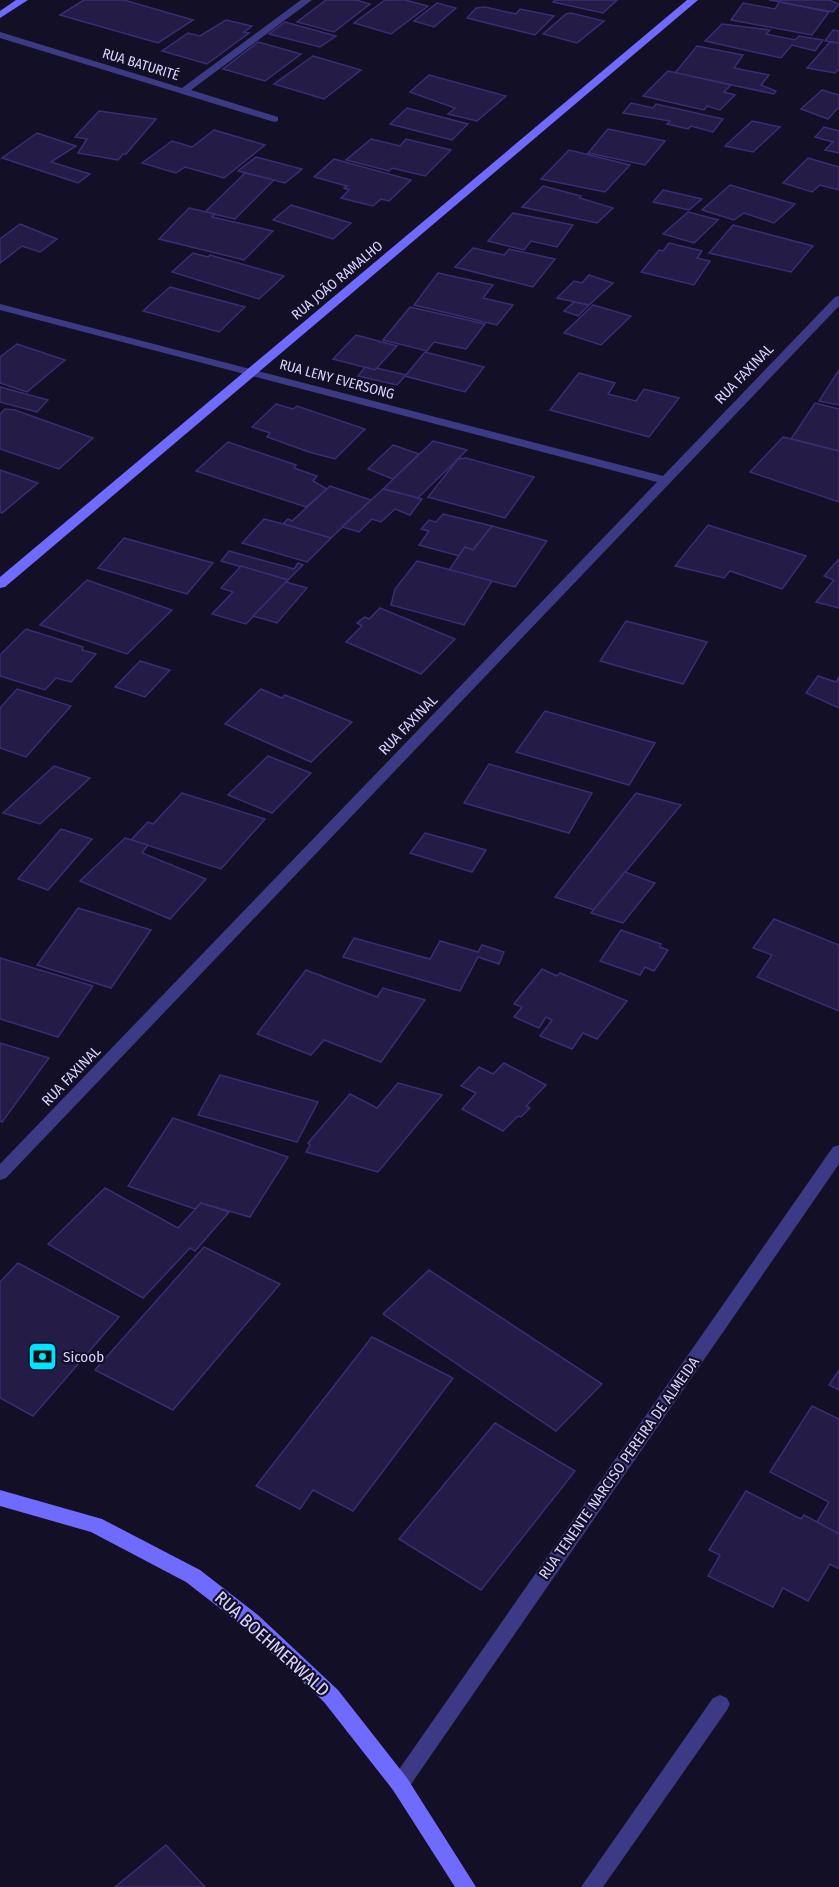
<svg xmlns="http://www.w3.org/2000/svg" width="839" height="1887" viewBox="0 0 839 1887" font-family="'Fira Sans Condensed',sans-serif">
<style>
.building{fill:#241b47;stroke:#3b2d73;stroke-width:1.5}
.lines{fill:none;stroke-linecap:round;stroke-linejoin:round}
.lane{fill:#3d3a85;fill-rule:evenodd}
.street{fill:#3d3a85;fill-rule:evenodd}
.secondary{fill:#6f6bff;fill-rule:evenodd}
.labels{text-anchor:middle;stroke-width:4.5;stroke-linejoin:round;paint-order:stroke}
.far-street-label{font-size:14px;fill:#d9d4ff;stroke:#130f26}
.street-label{font-size:15px;fill:#d9d4ff;stroke:#130f26}
.poi-label{font-size:15px;fill:#d9d4ff;stroke:#130f26;text-anchor:start}
.near-street-label{font-size:18px;fill:#d9d4ff;stroke:#130f26}
</style>
<rect width="100%" height="100%" fill="#130f26"/>
<g class="building">
<path d="M84,0H124L193,20L158,43L60,15Z"/>
<path d="M326,0H356L370,4L334,32L297,22Z"/>
<path d="M385,0H405L428,6L391,34L354,23Z"/>
<path d="M555,0H617L603,13L553,2Z"/>
<path d="M769,0H829L839,4L833,12Z"/>
<path d="M779,2L829,12L812,35L731,20L743,3L775,9Z"/>
<path d="M437,3L456,8L434,27L414,21Z"/>
<path d="M485,7L516,14L520,9L554,16L535,35L467,18L476,8Z"/>
<path d="M571,13L604,21L577,43L543,34L566,14Z"/>
<path d="M226,20L252,26L244,32L249,33L207,64L162,51L188,33L200,36Z"/>
<path d="M285,22L336,36L320,47L269,34Z"/>
<path d="M722,24L770,30L766,34L795,40L799,36L823,40L815,51L792,45L781,58L705,41Z"/>
<path d="M833,30L839,31V43L825,41Z"/>
<path d="M258,42L301,54L265,81L223,69Z"/>
<path d="M830,42L839,43V69L835,73L807,68Z"/>
<path d="M697,46L743,55L734,68L769,75L761,85L776,91L774,94L675,73Z"/>
<path d="M313,56L361,70L324,99L274,84Z"/>
<path d="M668,71L731,85L724,92L735,95L720,110L707,106L704,110L643,96Z"/>
<path d="M429,75L506,96L477,121L448,114L455,108L410,92Z"/>
<path d="M822,90L839,95V107L828,119L801,109Z"/>
<path d="M631,103L653,108L656,104L723,119L713,132L691,126L688,129L667,124L670,121L623,113Z"/>
<path d="M407,108L468,124L452,140L390,124Z"/>
<path d="M99,111L156,119L126,154H123L118,160L78,153L87,139L75,137Z"/>
<path d="M752,121L780,127L753,152L725,146Z"/>
<path d="M824,127L839,131V153L825,150L833,142L815,137Z"/>
<path d="M608,129L665,141L645,165L588,153Z"/>
<path d="M214,130L265,145L224,178L185,167L176,173L142,163L172,141L192,147Z"/>
<path d="M37,133L76,146L51,162L90,174L78,183L2,158Z"/>
<path d="M371,139L400,146L406,139L451,150L425,176L392,168L389,171L346,160Z"/>
<path d="M569,150L630,165L605,192L541,179Z"/>
<path d="M256,157L302,169L285,183L238,171Z"/>
<path d="M808,158L839,167V190L820,185L812,192L783,183Z"/>
<path d="M334,159L411,180L389,201L381,199L373,206L341,198L349,190L344,188L347,186L314,177Z"/>
<path d="M245,173L274,180L235,219L205,212Z"/>
<path d="M730,185L795,204L774,223L744,213L734,220L702,210Z"/>
<path d="M543,186L581,196L580,198L613,208L597,223L522,207Z"/>
<path d="M663,190L702,199L689,210L653,202Z"/>
<path d="M291,205L351,223L333,239L273,220Z"/>
<path d="M189,208L215,214L212,217L273,231L244,260L159,239Z"/>
<path d="M688,212L718,220L694,243L663,234Z"/>
<path d="M513,213L573,225L557,247L531,241L524,250L488,241Z"/>
<path d="M20,224L57,239L40,252L22,246L0,263V239Z"/>
<path d="M733,225L813,246L791,272L709,253Z"/>
<path d="M669,243L702,251L697,258L710,261L694,285L641,272L659,250L663,251Z"/>
<path d="M473,248L504,255L509,249L555,259L533,287L455,267Z"/>
<path d="M193,253L208,257L210,255L284,276L259,299L172,272Z"/>
<path d="M438,273L493,285L483,298L513,305L497,325L414,305Z"/>
<path d="M589,275L613,283L589,305L557,298L574,281L582,283Z"/>
<path d="M170,287L245,307L219,332L143,311Z"/>
<path d="M574,302L589,305L578,316L564,311Z"/>
<path d="M593,305L631,316L601,345L564,333Z"/>
<path d="M410,307L485,324L466,349L434,342L427,351L383,340Z"/>
<path d="M356,335L397,346L375,370L333,359Z"/>
<path d="M17,344L65,360L27,392L0,383V357Z"/>
<path d="M425,352L484,367L465,392L405,376Z"/>
<path d="M365,367L375,370L377,368L406,375L397,385L358,376Z"/>
<path d="M839,370V405L819,401Z"/>
<path d="M579,373L615,383L608,394L636,401L644,389L679,398L649,437L550,410Z"/>
<path d="M0,387L48,400L37,412L0,402Z"/>
<path d="M815,403L839,409V451L791,439Z"/>
<path d="M276,404L293,409L297,406L365,429L335,459L309,452L267,437L270,433L252,427Z"/>
<path d="M5,409L15,410L93,438L59,469L0,449V414Z"/>
<path d="M783,437L839,451V502L750,472Z"/>
<path d="M433,441L467,450L418,498L383,489Z"/>
<path d="M228,442L296,465L294,468L317,476L313,481L327,489L306,507L196,471Z"/>
<path d="M393,445L419,454L393,479L368,469Z"/>
<path d="M466,458L534,477L505,518L428,497L458,459Z"/>
<path d="M0,470L38,483L2,513L0,512Z"/>
<path d="M330,486L371,500L331,538L283,524L288,519L292,521Z"/>
<path d="M383,489L422,499L410,515L395,509L381,522L372,519L359,532L342,527Z"/>
<path d="M443,514L492,526L473,550L465,547L459,556L419,545L429,531L421,529L429,520L436,522Z"/>
<path d="M264,519L283,524L331,538L307,562L242,543Z"/>
<path d="M708,525L806,556L782,589L730,571L724,578L675,566Z"/>
<path d="M492,526L547,541L515,587L449,570L465,547L473,550Z"/>
<path d="M124,538L213,563L187,594L98,568Z"/>
<path d="M229,551L294,569L298,563L303,565L288,580L221,561Z"/>
<path d="M839,559V608L816,602L834,580L824,576Z"/>
<path d="M417,561L492,581L464,625L391,605L395,589Z"/>
<path d="M241,566L288,580L246,624L212,614L233,592L221,588Z"/>
<path d="M87,580L172,610L127,654L40,625Z"/>
<path d="M286,582L307,588L277,623L253,616Z"/>
<path d="M380,608L455,639L421,674L346,642L362,626L357,623L365,617L369,619Z"/>
<path d="M626,621L707,642L683,684L600,661Z"/>
<path d="M26,629L83,647L82,650L96,654L71,682L56,678L45,690L0,676V655Z"/>
<path d="M140,661L170,670L145,697L115,687Z"/>
<path d="M818,676L836,682L839,677V708L806,693Z"/>
<path d="M17,689L71,706L26,757L0,748V708Z"/>
<path d="M261,689L282,698L285,695L352,722L311,762L225,724Z"/>
<path d="M545,711L655,743L629,785L516,752Z"/>
<path d="M268,756L311,773L272,813L228,795Z"/>
<path d="M489,764L592,793L569,833L464,803Z"/>
<path d="M54,766L90,778L40,824L3,813Z"/>
<path d="M182,793L265,819L221,869L131,840L148,822L153,824Z"/>
<path d="M636,793L681,805L594,910L555,897Z"/>
<path d="M61,829L92,839L48,890L18,879Z"/>
<path d="M425,833L486,850L472,872L410,853Z"/>
<path d="M125,838L148,845L142,853L206,879L170,919L80,881Z"/>
<path d="M625,872L655,883L623,923L591,913Z"/>
<path d="M78,908L151,930L111,988L37,965Z"/>
<path d="M774,919L839,945V1011L757,977L772,955L753,948Z"/>
<path d="M621,930L661,944L660,947L668,950L654,971L645,967L640,975L600,961Z"/>
<path d="M354,938L430,959L440,941L478,952L482,945L504,952L499,964L478,957L460,991L343,957Z"/>
<path d="M0,958L93,986L58,1037L0,1019Z"/>
<path d="M542,969L557,976L560,973L627,1001L597,1039L583,1033L572,1049L540,1036L552,1020L546,1017L539,1028L514,1017L522,1007L514,1004Z"/>
<path d="M306,970L377,997L383,988L425,1000L381,1062L324,1040L311,1055L257,1034Z"/>
<path d="M0,1043L49,1058L2,1122L0,1121Z"/>
<path d="M504,1063L546,1085L526,1106L530,1108L521,1117L518,1116L503,1131L462,1109L476,1093L461,1086L479,1067L493,1074Z"/>
<path d="M220,1075L318,1102L297,1142L198,1115Z"/>
<path d="M398,1083L442,1095L378,1172L306,1152L310,1145L308,1143L350,1094L377,1108Z"/>
<path d="M173,1118L288,1157L250,1217L201,1203L195,1209L128,1186Z"/>
<path d="M105,1188L178,1228L201,1203L229,1212L195,1251L190,1248L143,1298L48,1244Z"/>
<path d="M204,1247L280,1284L173,1410L95,1370Z"/>
<path d="M18,1263L119,1317L33,1416L0,1398V1282Z"/>
<path d="M429,1270L602,1384L556,1431L383,1314Z"/>
<path d="M372,1337L453,1378L353,1511L313,1490L300,1509L256,1486Z"/>
<path d="M839,1370V1390L829,1385Z"/>
<path d="M812,1406L839,1419V1534L817,1522L829,1502L770,1472Z"/>
<path d="M495,1423L575,1471L481,1590L399,1539Z"/>
<path d="M746,1491L801,1519L804,1515L839,1534V1569L830,1564L808,1601L783,1588L773,1607L708,1576L720,1555L709,1550Z"/>
<path d="M166,1845L205,1887H115Z"/>
</g>
<g class="lines">
<path class="lane" d="M720,1695L727,1698L730,1704L727,1710L603,1887H581L713,1698Z"/>
<g class="street">
<path d="M301,0H312L191,90L278,117V121L274,122L0,38V32L182,88Z"/>
<path d="M839,296V306L6,1178L0,1180V1164L657,482L0,310V304L663,476L835,297Z"/>
<path d="M839,1145V1164L407,1790L400,1793L393,1790L390,1784L393,1778L833,1147Z"/>
</g>
<g class="secondary">
<path d="M16,0H28L0,18V11Z"/>
<path d="M687,0H698L5,587L0,588V577Z"/>
<path d="M0,1490L102,1519L200,1570L258,1615L338,1690L407,1778L476,1887H455L393,1790L324,1702L244,1627L186,1582L91,1532L0,1506Z"/>
</g>
</g>
<defs>
<symbol id="bank-square" viewBox="-11 -11 22 22"><rect x="-9" y="-9" width="18" height="18" rx="4" fill="#00e5ff" stroke="#130f26"/><path d="M-6-4H6V4H-6ZM0-2.3a2.3 2.3 0 1 0 0 4.6a2.3 2.3 0 1 0 0-4.6Z" fill="#111"/></symbol>
</defs>
<g fill-rule="evenodd">
<use href="#bank-square" x="26" y="1340" width="33" height="33"/>
</g>
<g class="labels">
<g class="far-street-label">
<text transform="translate(141 64) rotate(17)" y="5">RUA BATURITÉ</text>
<text transform="translate(337 280) rotate(-40)" y="5">RUA JOÃO RAMALHO</text>
<text transform="translate(337 379) rotate(15)" y="5">RUA LENY EVERSONG</text>
</g>
<g class="street-label">
<text transform="translate(744 374) rotate(-46)" y="5">RUA FAXINAL</text>
<text transform="translate(408 725) rotate(-46)" y="5">RUA FAXINAL</text>
<text transform="translate(71 1076) rotate(-46)" y="5">RUA FAXINAL</text>
<text transform="translate(619 1468) rotate(-55)" y="5">RUA TENENTE NARCISO PEREIRA DE ALMEIDA</text>
</g>
<g class="poi-label">
<text x="63" y="1362">Sicoob</text>
</g>
<g class="near-street-label">
<text transform="translate(272 1644) rotate(42)" y="6">RUA BOEHMERWALD</text>
</g>
</g>
</svg>
